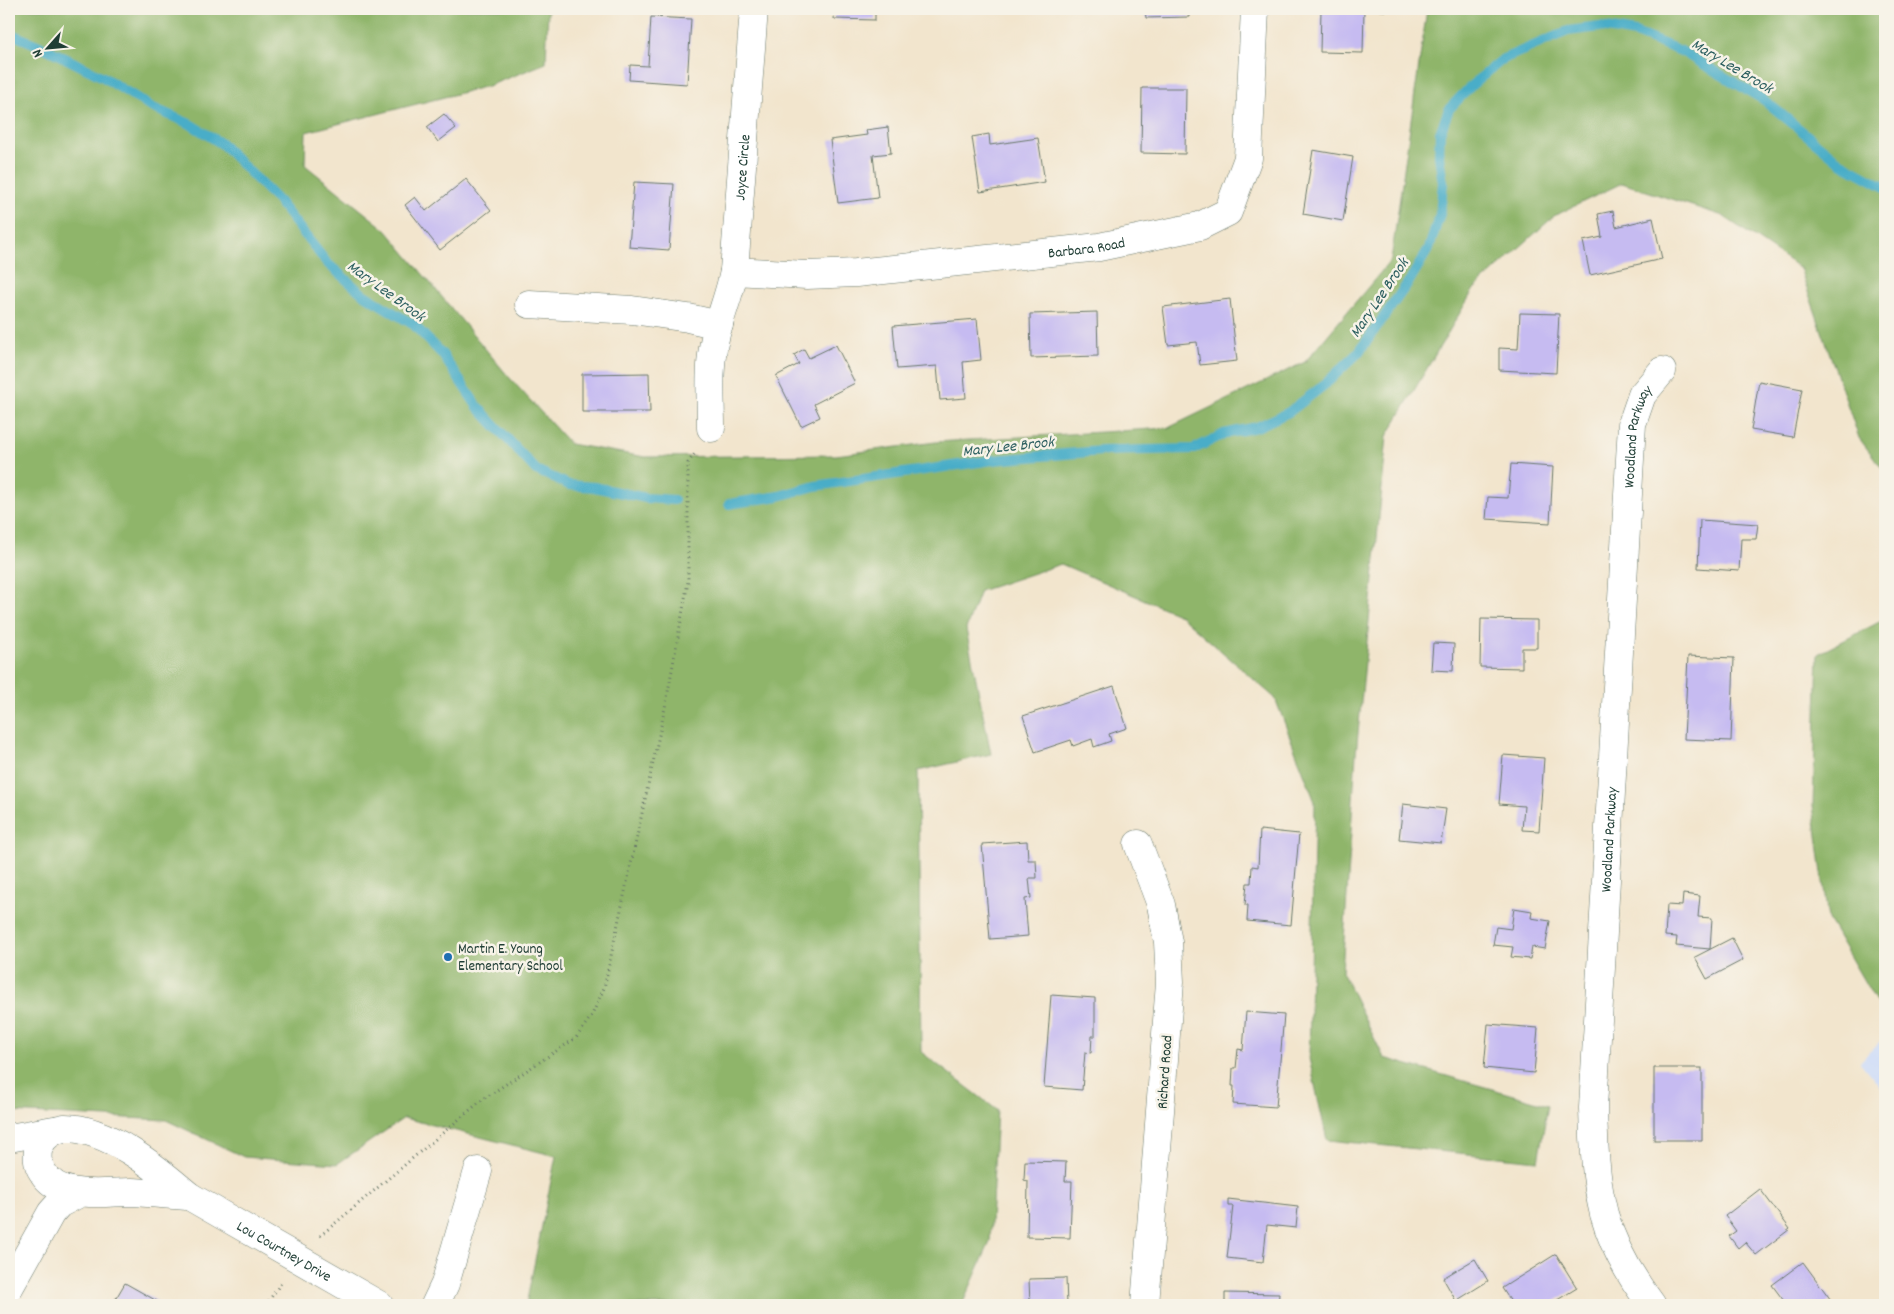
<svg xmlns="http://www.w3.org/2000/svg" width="1894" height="1314" viewBox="0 0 1894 1314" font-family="Dekko,sans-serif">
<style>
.built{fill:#ccdbf9}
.forest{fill:#8fb56a;stroke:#57794f}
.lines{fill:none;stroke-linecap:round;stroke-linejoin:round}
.stream{stroke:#49adc8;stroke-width:10}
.building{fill:#c6bbf1}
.minor-casing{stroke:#69786a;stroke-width:29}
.path{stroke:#69786a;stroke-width:3;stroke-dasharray:1 4;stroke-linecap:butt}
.minor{stroke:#fff;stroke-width:28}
.poi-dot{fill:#1f6fb2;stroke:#f7f3e8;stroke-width:2}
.labels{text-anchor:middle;stroke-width:5;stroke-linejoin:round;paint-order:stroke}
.street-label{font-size:15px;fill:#1f3d34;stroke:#f7f3e8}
.poi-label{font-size:15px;fill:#1f3d34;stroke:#f7f3e8;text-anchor:start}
.water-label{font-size:16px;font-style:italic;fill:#2c5f60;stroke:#f7f3e8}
</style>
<rect width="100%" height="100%" fill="#f7f3e8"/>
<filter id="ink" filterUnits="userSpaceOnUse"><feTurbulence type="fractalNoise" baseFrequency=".02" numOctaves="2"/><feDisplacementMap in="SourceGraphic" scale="10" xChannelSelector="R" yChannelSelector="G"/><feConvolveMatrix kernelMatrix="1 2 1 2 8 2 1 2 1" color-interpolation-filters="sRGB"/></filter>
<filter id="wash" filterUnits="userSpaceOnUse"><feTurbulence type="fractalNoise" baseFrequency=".0096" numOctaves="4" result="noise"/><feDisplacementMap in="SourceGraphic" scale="20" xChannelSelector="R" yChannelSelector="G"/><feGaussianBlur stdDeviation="1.12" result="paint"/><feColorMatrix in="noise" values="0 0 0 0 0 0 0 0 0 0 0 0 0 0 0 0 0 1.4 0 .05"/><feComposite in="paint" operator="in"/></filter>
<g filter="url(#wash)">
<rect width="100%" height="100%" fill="#f2e5cd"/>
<path class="built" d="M1885,1036V1093L1860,1062Z"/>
<g class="forest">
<path d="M9,9H548L546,63L488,86L306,132L305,165L386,230L508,376L570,444L645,457L836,455L936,442L1168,428L1305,362L1391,260L1427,9L1885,10V472L1859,438L1800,268L1723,216L1622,183L1554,216L1474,289L1387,436L1356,754L1342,972L1384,1058L1548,1105L1538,1161L1327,1140L1309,1058L1315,802L1275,698L1180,615L1061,564L980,591L966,629L991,754L918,771L921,1052L997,1110L990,1242L962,1305H526L556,1156L404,1118L337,1164L244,1157L166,1120L9,1112Z"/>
<path d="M1885,619V998L1878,1005L1828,919L1813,805L1818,654Z"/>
</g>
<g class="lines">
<g class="stream">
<path d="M9,33L45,48L103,77L151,107L190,124L222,144L279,202L327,263L363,294L414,325L442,354L477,406L536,470L569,485L594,487L646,498L674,500"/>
<path d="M729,504L779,496L815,486L993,460L1102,451L1194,449L1224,434L1257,427L1289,412L1323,386L1358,353L1410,280L1429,248L1440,214L1443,183L1439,156L1440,133L1449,109L1472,85L1503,59L1568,31L1600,27L1635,33L1681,51L1764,100L1841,163L1885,187"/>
</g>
</g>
<g id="blocks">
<g class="building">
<path d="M835,9H875V20L834,19Z"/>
<path d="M1145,9H1189V17L1146,18Z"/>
<path d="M1321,9H1364L1363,53L1320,52Z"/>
<path d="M1371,9H1385V11L1371,10Z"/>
<path d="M651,17L691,19L687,84L629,80L630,65L648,66Z"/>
<path d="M1142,88H1186L1185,154L1141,153Z"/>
<path d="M444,114L456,128L438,142L427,127Z"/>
<path d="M888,127L891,153L873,155L878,198L838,203L830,140L867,135L866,130Z"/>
<path d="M989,134L990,145L1038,138L1045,182L980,192L972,137Z"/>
<path d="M1313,150L1353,157L1343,221L1303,214Z"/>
<path d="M466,179L491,210L440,250L405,205L415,197L426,211Z"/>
<path d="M634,182L674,184L669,250L629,247Z"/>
<path d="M1613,211L1616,227L1653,218L1662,259L1590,275L1583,241L1602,237L1598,214Z"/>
<path d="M1230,299L1237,361L1200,365L1197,342L1168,345L1163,307Z"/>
<path d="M1097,312L1098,356L1031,358L1030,314Z"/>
<path d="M1520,313L1559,314L1556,373L1499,370V348L1518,349Z"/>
<path d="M977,319L981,360L963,362L966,398L940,400L937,366L897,369L893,326Z"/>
<path d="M836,345L855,383L814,404L820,417L801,426L776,376L799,364L794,355L804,349L809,358Z"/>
<path d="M649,373L650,412H582V374Z"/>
<path d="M1759,381L1802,389L1793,437L1751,430Z"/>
<path d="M1511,464L1553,467L1550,523L1486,519L1488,497L1508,498Z"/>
<path d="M1700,520L1758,524L1756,539H1741L1739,571L1698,568Z"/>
<path d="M1481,619L1537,620V648H1522V668L1480,667Z"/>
<path d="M1433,643L1454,644L1453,671L1431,670Z"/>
<path d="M1688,656L1734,658L1731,741L1684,739Z"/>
<path d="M1114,686L1127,728L1109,734L1111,741L1094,747L1092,739L1073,746L1071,740L1035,752L1023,716Z"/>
<path d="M1503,755L1544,758L1539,831L1522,830L1524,806L1499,804Z"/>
<path d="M1403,804L1446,809L1441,843L1399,839Z"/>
<path d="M1260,830L1299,834L1291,925L1247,921L1248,905H1245L1247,883H1251L1252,866L1258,867Z"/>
<path d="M1027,841L1028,860H1036L1037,878H1029L1031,898L1025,899L1028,936L990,939L982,844Z"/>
<path d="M1683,894L1700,896L1698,917L1712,918L1710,949L1676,946L1677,937L1665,936L1667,905L1682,906Z"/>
<path d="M1514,908L1532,911L1531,918L1550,921L1545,949L1532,947L1530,959L1511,957L1513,947L1493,945L1496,927L1511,929Z"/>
<path d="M1732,938L1743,960L1707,979L1695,957Z"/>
<path d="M1051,995L1095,998V1036H1092L1091,1053L1085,1052L1082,1090L1044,1087Z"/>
<path d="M1246,1012L1284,1015L1276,1107L1233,1104L1234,1086H1232L1233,1068H1236L1238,1049L1243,1050Z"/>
<path d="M1488,1024L1538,1028L1534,1073L1484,1068Z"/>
<rect x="1654" y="1068" width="48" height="72"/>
<path d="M1025,1161L1066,1162L1065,1181H1072L1070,1238L1027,1237L1028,1181L1024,1180Z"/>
<path d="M1760,1189L1790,1229L1756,1255L1745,1242L1738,1248L1729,1236L1736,1231L1725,1216Z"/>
<path d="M1228,1199L1298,1207L1296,1228L1267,1225L1263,1262L1227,1258L1233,1206H1228Z"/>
<path d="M1556,1254L1577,1288L1549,1305H1513L1502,1288Z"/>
<path d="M1475,1259L1488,1281L1456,1301L1443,1278Z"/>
<path d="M1803,1262L1831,1300L1823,1305H1787L1772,1285Z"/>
<path d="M1066,1278L1067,1305H1030L1029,1279Z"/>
<path d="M125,1283L164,1305H112Z"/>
<path d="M1225,1293L1279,1294L1278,1305H1225Z"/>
</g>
</g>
</g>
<g filter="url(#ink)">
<use href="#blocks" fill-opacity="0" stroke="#69786a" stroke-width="1"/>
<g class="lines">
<defs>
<g id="minor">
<path id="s1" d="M734,271L807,275L856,273L1099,247L1200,226L1228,212L1248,158L1255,9"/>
<path d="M529,304L632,310L688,318L719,325"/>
<path id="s2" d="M711,428C711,399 708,367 715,338C720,316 730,294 734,271L754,9"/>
<path d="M1138,844L1161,905L1168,942L1170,982L1145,1305"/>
<path d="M64,1128C107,1127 158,1169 189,1196C170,1195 151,1193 131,1192C104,1192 58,1201 42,1171C37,1164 36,1153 40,1145C45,1135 53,1130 64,1128Z"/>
<path d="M9,1138L54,1130"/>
<path id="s3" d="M189,1196L379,1305"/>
<path d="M9,1288L51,1213L59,1204L80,1193"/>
<path d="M435,1305L445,1284L478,1171"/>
<path id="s4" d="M1652,1305C1632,1279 1613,1246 1604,1214C1595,1179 1594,1143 1593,1108L1632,424L1642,395L1662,371"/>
</g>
</defs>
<use href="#minor" class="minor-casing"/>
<g class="path">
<path d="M320,1236L482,1100L576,1038L592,1015L604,988L666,703L688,582V463L696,452"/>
<path d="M266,1305L281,1283"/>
</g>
<use href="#minor" class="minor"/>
</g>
</g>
<circle class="poi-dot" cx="448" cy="957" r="5"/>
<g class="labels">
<g class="street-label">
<text dy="5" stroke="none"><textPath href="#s2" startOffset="264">Joyce Circle</textPath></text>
<text dy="5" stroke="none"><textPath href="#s1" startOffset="354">Barbara Road</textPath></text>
<text dy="5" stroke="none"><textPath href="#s4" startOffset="884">Woodland Parkway</textPath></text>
<text dy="5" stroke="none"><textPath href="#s4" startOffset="479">Woodland Parkway</textPath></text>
<text transform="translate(1164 1072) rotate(-86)" y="5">Richard Road</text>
<text dy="5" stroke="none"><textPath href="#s3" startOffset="110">Lou Courtney Drive</textPath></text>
</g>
<g class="poi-label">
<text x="458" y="953">Martin E. Young<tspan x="458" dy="17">Elementary School</tspan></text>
</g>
<g class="water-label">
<text transform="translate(1733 65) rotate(31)" y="6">Mary Lee Brook</text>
<text transform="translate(387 290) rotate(36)" y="6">Mary Lee Brook</text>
<text transform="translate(1378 297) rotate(-56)" y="6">Mary Lee Brook</text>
<text transform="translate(1008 445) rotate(-6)" y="6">Mary Lee Brook</text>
</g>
</g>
<rect width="1894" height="1314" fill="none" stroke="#f7f3e8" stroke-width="30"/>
<g transform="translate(48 48) rotate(243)" stroke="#f7f3e8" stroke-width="4" paint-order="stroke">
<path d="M0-4L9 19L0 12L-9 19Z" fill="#1f3d34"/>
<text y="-8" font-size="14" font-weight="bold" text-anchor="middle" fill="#1f3d34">N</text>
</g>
</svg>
